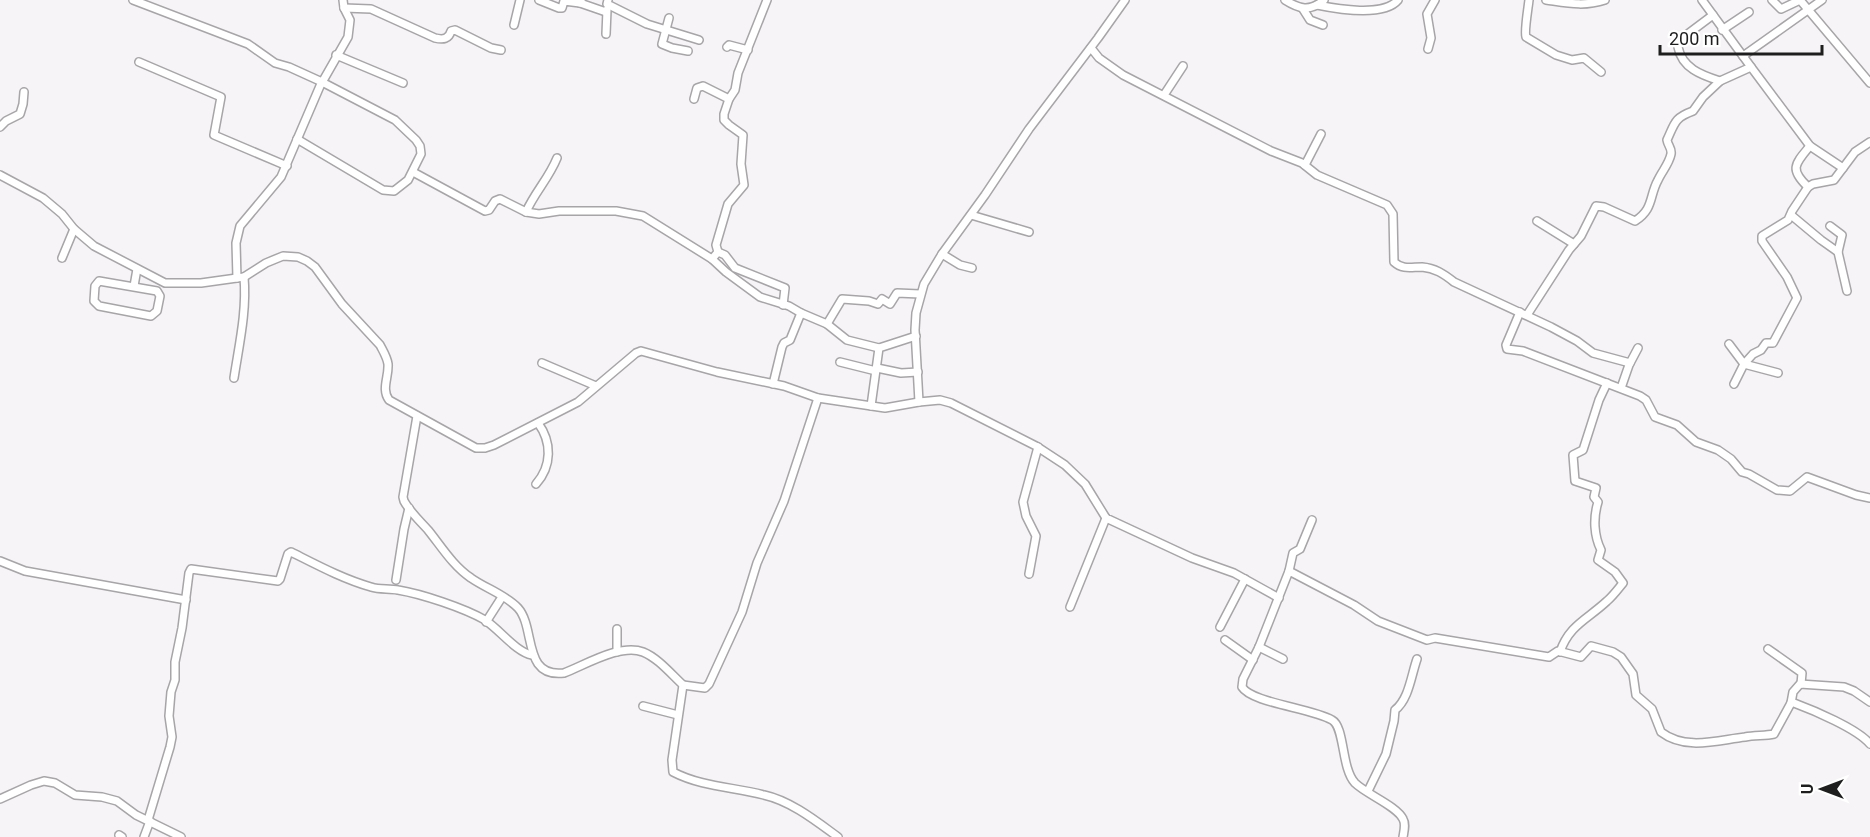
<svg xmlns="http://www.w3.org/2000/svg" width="1870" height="837" viewBox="0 0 1870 837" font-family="Roboto,sans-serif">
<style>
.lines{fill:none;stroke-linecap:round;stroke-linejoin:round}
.minor-casing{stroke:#a7a5a7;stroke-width:10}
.minor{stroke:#fff;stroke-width:7}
</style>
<rect width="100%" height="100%" fill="#f6f4f6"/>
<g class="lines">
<defs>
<g id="minor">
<path d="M133,0L248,44L275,63L289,67L322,82L395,120L416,140L420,146L421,154L408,180L394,191L383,190L297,139"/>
<path d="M539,0L559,8H562L564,1L580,3"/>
<path d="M608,0L607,4L647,24L699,40"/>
<path d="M1285,0C1299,9 1310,12 1324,0"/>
<path d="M1529,0C1528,9 1524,32 1526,37L1556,55L1572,60L1584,58L1601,72"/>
<path d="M1546,0C1567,3 1584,7 1605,0"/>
<path d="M1772,0L1781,9L1800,0L1870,83"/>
<path d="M581,1L580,3L606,12"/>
<path d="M1317,5C1337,9 1384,17 1398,0"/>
<path d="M344,8L371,9L435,38C443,40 449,39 451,31L455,30L491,48L501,50"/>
<path d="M1303,9L1310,20L1323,25"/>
<path d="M1713,15L1681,39L1678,47C1682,68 1701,75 1720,81"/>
<path d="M669,18L662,44L672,48L688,51"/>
<path d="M514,25L520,0"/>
<path d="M1722,30L1749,12"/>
<path d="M606,34L607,10"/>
<path d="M727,47L729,45L748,50"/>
<path d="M1091,48L1099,58L1123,75L1271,151L1302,163L1317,175L1387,205L1393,214L1394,262C1403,270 1411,267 1422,267C1435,268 1444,274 1454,282L1551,327L1577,341L1593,353L1630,363"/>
<path d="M1428,49L1431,38L1427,14L1435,0"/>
<path d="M336,55L403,83"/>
<path d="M1743,56L1822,0"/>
<path d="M139,62L221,97L214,135L287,166"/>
<path d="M1751,67L1810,146L1843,168"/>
<path d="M1164,95L1183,66"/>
<path d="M694,99L697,88L703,86L729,99"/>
<path d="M0,127L6,121L20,114L23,104L24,92"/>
<path d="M557,158C549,178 535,192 526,212L539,214L559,211H616L643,216L712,259L726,272L760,297L789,306L801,313"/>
<path d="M1305,165L1321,134"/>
<path d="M413,172L485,211L489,210L495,201L500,199L526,212"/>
<path d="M0,175L43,198L62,214L74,229L94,246L165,283H201L244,277L266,263L283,256L298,257L307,261L315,267L342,304L380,345C383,351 387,357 388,364C389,377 381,389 389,400L476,448H485L494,445L578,402L636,353L641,351L717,372L784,386L818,398L885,408L919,402L940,400L951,403L1036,446L1065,465L1085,484L1106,518L1192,558L1234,573L1279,598"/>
<path d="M1808,187C1789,169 1795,164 1810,146"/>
<path d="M971,215L1029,232"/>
<path d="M1791,215L1821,240L1838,252L1847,291"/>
<path d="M1537,221L1574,244"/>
<path d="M1830,226L1842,235L1838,252"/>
<path d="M718,252L725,255L735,268L785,288L783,305"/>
<path d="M942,254L960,265L972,268"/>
<path d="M62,258L74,229"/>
<path d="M712,259L718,252L716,245L728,204L744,185L741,164L743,135L729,125L724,120V114L729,99L735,90L738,73L767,0"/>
<path d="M237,278L236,243L240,226L281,177L320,86L348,37L350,20L344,8L343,0"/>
<path d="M99,281L157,291L160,296L157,311L151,316L99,306L94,301L95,286Z"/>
<path d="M134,286L137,269"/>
<path d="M1520,312L1506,345L1507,349L1523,351L1640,396L1646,400L1655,417L1677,425L1696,442L1718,450L1731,459L1742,472L1749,474L1777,490L1790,491L1807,477L1856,495L1870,498"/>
<path d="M1527,315L1569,250L1581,236L1596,206L1604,207L1635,221C1654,209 1649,196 1658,180C1662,171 1669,164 1671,154C1672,148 1668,146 1667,140C1675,123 1674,118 1693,111L1703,97L1720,81L1751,67L1702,0"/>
<path d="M827,324L847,340L879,348"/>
<path d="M1729,344L1744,364L1778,373"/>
<path d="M840,362L876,371"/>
<path d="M542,363L596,386"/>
<path d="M877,368L901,373L918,372"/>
<path d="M234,378C239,345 247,311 244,277"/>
<path d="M773,384L782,347L784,343L790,340L801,313L827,324L842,299L869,301L878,304L882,299L890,304L897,293L920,294"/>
<path d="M1734,384L1744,364L1753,354L1761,350L1766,343H1773L1797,298L1787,277L1762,241V236L1788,220L1792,211L1808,187L1813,184L1834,180L1855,152L1870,142"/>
<path d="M1621,388L1629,365L1638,348"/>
<path d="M919,402L915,330L916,313L924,284L942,254L985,195L1029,129L1098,38L1125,0"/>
<path d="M871,406L879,348L916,336"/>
<path d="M417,416L403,497L404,501C410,512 420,521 428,530C441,546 453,566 471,578C485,588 506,595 518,608C536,628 522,678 564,673C585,665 621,643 643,652C658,658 671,674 683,685L672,760L673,772C702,787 734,787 764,795C791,801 816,821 838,837"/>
<path d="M536,484C552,466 552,442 538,423"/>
<path d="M0,561L25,571L186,600"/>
<path d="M1289,571L1293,553L1300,549L1312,520"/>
<path d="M1029,574L1036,536L1026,516L1023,502L1038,447"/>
<path d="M396,580L404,529L409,508"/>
<path d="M1070,607L1106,518"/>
<path d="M486,622L502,597"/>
<path d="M1220,627L1245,579"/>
<path d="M617,629V652"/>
<path d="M1225,640L1253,660"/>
<path d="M1259,647L1283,659"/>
<path d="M1768,649L1802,673L1801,684"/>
<path d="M1560,652C1569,625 1588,619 1607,601C1613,596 1618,589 1623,583L1615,572L1598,560L1601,550C1594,536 1593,518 1598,502L1594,497L1596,488L1575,481L1573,455L1583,450L1599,400L1607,383"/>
<path d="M683,685L705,688L709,684L742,612L757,563L784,501L818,398"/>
<path d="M1791,703L1793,692L1800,684L1844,687L1854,691L1870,702"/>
<path d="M643,706L678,715"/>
<path d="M1368,791L1386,754L1394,721L1395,710C1409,699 1411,676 1417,659"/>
<path d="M0,799L31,785L44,781L55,783L75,795L102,797L117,801L136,815L181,837"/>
<path d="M148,820L170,747L172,737L169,716L171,692L175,680V662L182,628L189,573L191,569L278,581L280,579L288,554L291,552C317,565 343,579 371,587C380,590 389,588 398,590C422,594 464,608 485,620C500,630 516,652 532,655"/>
<path d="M119,835L122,837"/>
<path d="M144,837L150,821"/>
<path d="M1403,837C1404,831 1406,824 1403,819C1397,806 1366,794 1355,783C1341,768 1345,727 1332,720C1311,708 1252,703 1242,687L1243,679L1259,647L1289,571L1354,605L1378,621L1427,640L1435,638L1549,657L1558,651L1581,657L1591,646L1613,652L1621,657L1633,674L1636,695L1652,709L1661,732C1686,751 1718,740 1745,737C1755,735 1765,736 1774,734L1791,703H1794C1813,710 1858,729 1870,744"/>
</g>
</defs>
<use href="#minor" class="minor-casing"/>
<use href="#minor" class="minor"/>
</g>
<g transform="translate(1822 789) rotate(270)" stroke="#ffffff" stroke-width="4.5" paint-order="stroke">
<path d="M0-4.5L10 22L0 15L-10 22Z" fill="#1f1e1f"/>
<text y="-9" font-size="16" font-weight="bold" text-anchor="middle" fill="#1f1e1f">U</text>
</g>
<path d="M1660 45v9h162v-9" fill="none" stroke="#1f1e1f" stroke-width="3"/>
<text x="1669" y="45" font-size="18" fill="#1f1e1f" stroke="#ffffff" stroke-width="4.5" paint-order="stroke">200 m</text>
</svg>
